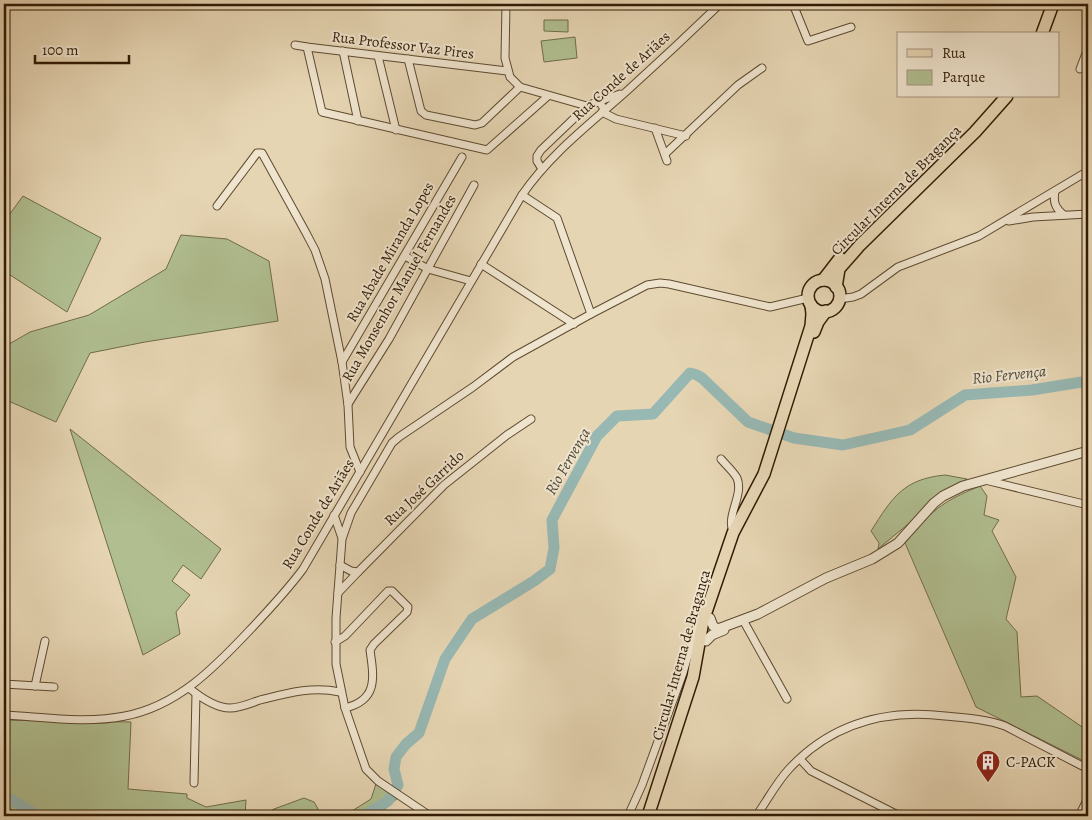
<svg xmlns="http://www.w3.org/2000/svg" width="1092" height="820" viewBox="0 0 1092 820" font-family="Alegreya,serif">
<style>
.green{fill:#b0be90;stroke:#706c4a}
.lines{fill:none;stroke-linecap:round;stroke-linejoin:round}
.river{stroke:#97b8b3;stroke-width:11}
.minor-casing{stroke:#5e4a30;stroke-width:9}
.tertiary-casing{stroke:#5e4a30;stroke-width:11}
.primary-casing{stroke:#311b04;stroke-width:14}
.minor{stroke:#efe4ce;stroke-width:7}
.tertiary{stroke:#efe4ce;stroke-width:9}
.primary{stroke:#e6d5b3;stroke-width:11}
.labels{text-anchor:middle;stroke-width:4;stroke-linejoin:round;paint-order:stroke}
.street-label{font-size:15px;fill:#311b04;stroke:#efe4ce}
.poi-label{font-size:15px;fill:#311b04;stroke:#efe4ce;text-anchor:start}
.water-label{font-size:16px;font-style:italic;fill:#504a39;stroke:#efe4ce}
</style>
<rect width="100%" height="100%" fill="#e6d5b3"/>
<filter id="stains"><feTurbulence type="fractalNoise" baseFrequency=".004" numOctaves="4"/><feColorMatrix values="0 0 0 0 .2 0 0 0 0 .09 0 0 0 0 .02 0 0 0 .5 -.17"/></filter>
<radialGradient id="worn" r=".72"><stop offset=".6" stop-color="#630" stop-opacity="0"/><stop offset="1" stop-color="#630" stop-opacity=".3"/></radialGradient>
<g class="green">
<path d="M544,20H568V32L544,31Z"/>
<path d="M575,37L577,58L544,62L541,41Z"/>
<path d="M23,196L101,238L67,312L4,271V222Z"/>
<path d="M181,235L227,239L269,261L278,321L145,342L90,353L56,422L4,399V347L30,332L89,315L166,269Z"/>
<path d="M70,429L221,549L201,579L183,565L172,581L190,595L176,612L180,634L143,655Z"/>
<path d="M945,475L967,479L932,499L913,520L878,549L879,543L871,531C892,498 903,479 945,475Z"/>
<path d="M980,486L987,496L984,515L999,520L992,531L1016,577L1006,619L1017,632L1021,697L1037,696L1088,731V763L976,707L905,543C931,511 941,502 980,486Z"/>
<path d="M4,720L131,722L128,789L187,794V798L206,807L246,800L245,816H17L11,809L4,812Z"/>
<path d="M376,784L400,796L377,816H344L371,799Z"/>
<path d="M304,798L314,802L318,809L316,816H263L274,809Z"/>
</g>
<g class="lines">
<g class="river">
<path d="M4,797L5,796L39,816"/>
<path d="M363,816L388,801L398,785L394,769L396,757L406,744L419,733L445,659L472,619L534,581L550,569L554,548L552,520L597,436L617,416L653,414L690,373L697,375L702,378L748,422L794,438L843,445L910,430L965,395L1032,390L1088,381"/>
</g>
<defs>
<g id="minor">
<path d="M506,4L505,58L510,77L520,87L587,106"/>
<path d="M793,4L808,41L851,27"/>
<path d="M295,45L307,47L507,71"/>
<path d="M307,47L322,112L487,150L548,96"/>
<path d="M343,51L358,121"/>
<path d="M378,56L396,130"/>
<path d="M408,59L421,111L426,115L475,125L482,123L520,87"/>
<path d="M1080,69L1088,48"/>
<path d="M597,102L620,94"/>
<path d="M602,112L616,119L686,136"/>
<path d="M655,128L667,161"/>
<path d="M665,154L738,85L762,68"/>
<path d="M542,169L537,161V156L541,150L587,106L597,102L600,103L605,110"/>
<path d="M1055,191C1053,202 1055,208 1064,215"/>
<path d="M522,195L557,218L591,314"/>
<path d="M217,206L257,153H262L305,231L315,250L325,279L342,362L348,405L350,447L360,472"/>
<path d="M1009,221L1033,217L1088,214"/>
<path d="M405,256L428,269L471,281"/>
<path d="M481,264L574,324"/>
<path d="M839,299L853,297L861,294L898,267L979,236L1088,171"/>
<path d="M342,362L462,157"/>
<path d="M348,404L389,339L474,185"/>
<path d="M721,459C726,465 733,471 737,478C744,495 726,515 733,532"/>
<path d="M985,480L1088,505"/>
<path d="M334,515L342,538"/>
<path d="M340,565L351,571L358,572L444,485L507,435L531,419"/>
<path d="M338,593L358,572"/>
<path d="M743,620L787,699"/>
<path d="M335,642L345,636L388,591H392L408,607L407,612L374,644L370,650C374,678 378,700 345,708"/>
<path d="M4,684L54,687"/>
<path d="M35,686L45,641"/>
<path d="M189,688C200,697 215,708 230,708C240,708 251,703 260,700C288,693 312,686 340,692"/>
<path d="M4,715C43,717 86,724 125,716C177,706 213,669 248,632C267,612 286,592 303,569L522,195C550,154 590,124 628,90C659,62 690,33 720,4"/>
<path d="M800,759L811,771L900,816"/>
<path d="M194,783L196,694"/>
<path d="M430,816L378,781L366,769L345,708L336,664V618L342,539L351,513L392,443L399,437L473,387L513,357L591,314L647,285L660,283L669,284L770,307L808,298"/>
<path d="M628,816L642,785L683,673L696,628L699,625"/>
<path d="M756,816C767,801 776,783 789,769C831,724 885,709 945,716C966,718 986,719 1005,726L1088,769"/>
<path d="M1079,816L1088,798"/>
</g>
<g id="tertiary">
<path d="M710,618L713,626L718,629L758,614L826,578L872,559L898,543L934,503L943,496L963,486L1088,451"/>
<path d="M706,641L712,635L724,630"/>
</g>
<g id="primary">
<path d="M1042,34L1053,4"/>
<path d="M823,280L840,258"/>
<circle cx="824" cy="296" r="16"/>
<path d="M836,287L839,269L860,245L975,132L1007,96"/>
<path d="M814,332L818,322L826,311"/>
<path d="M648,816L693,677L703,621L733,533L764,474L811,326L812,314L811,305"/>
</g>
</defs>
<use href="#minor" class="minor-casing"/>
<use href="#tertiary" class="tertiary-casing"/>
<use href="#primary" class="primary-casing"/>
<use href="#minor" class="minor"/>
<use href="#tertiary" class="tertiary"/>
<use href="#primary" class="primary"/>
</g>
<defs>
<symbol id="building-pin" viewBox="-11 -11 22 30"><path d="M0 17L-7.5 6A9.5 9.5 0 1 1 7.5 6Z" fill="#8f2418" stroke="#efe4ce"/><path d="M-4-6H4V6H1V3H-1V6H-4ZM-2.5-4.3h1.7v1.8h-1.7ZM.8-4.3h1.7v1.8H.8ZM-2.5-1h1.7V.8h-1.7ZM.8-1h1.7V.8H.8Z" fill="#fff"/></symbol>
</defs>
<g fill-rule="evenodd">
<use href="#building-pin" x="974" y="748" width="28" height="38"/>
</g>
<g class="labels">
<g class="street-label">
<text transform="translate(403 45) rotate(7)" y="5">Rua Professor Vaz Pires</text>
<text transform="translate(621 76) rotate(-42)" y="5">Rua Conde de Ariães</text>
<text transform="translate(896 190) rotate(-45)" y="5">Circular Interna de Bragança</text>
<text transform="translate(390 252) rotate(-60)" y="5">Rua Abade Miranda Lopes</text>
<text transform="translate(399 288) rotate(-60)" y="5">Rua Monsenhor Manuel Fernandes</text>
<text transform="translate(424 488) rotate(-43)" y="5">Rua José Garrido</text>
<text transform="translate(318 514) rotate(-59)" y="5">Rua Conde de Ariães</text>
<text transform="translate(681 655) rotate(-74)" y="5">Circular Interna de Bragança</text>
</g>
<g class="poi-label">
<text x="1006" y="767">C-PACK</text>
</g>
<g class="water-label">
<text transform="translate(1009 374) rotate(-6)" y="6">Rio Fervença</text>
<text transform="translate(567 461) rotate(-60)" y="6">Rio Fervença</text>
</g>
</g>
<rect width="1092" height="820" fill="none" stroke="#e6d5b3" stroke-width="20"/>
<rect x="5" y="5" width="1082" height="810" fill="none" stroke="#311b04" stroke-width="2.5"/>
<rect x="10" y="10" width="1072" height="800" fill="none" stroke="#311b04"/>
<rect x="897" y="32" width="162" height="65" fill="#efe4ce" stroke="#a3947d"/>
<rect x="907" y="49" width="25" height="8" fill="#e6d5b3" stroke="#a3947d"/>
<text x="942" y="58" font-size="15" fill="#311b04">Rua</text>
<rect x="907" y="70" width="25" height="15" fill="#b0be90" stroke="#a3947d"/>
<text x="942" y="82" font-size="15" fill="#311b04">Parque</text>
<path d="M35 55v8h94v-8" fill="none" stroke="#311b04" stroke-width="2.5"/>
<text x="42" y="55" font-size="15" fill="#311b04" stroke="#efe4ce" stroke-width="4" paint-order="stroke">100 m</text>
<rect width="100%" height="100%" filter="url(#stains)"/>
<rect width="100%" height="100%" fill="url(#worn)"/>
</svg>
